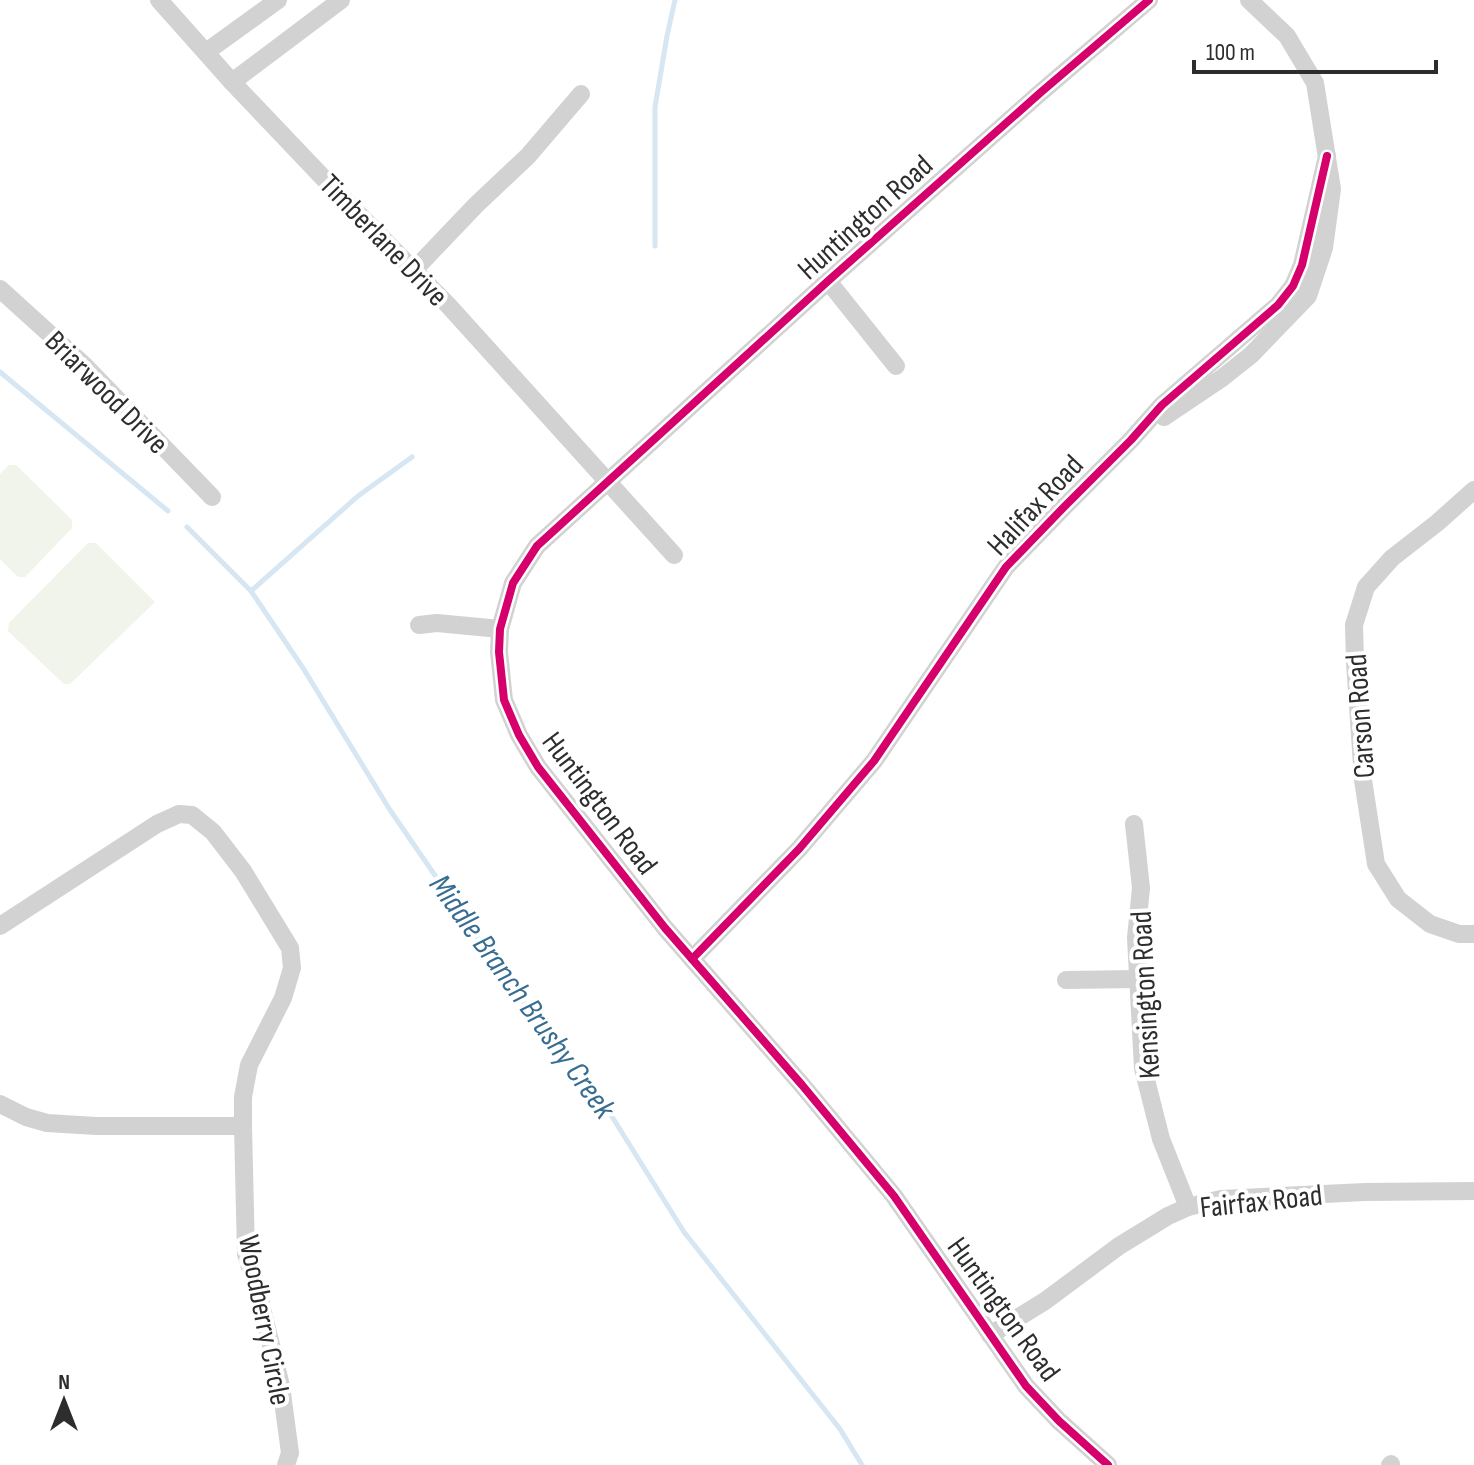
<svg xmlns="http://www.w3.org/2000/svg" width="1474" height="1465" viewBox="0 0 1474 1465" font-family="'Sofia Sans Condensed',sans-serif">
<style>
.green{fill:#f0f4ea}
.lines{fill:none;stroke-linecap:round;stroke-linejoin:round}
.stream{stroke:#d6e6f2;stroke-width:5}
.minor{stroke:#d2d2d2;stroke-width:18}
.cycleway-casing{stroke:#fff;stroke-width:13}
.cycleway{stroke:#d6006c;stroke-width:8}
.labels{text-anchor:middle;stroke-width:8;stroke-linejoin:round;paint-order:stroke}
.street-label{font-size:30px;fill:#2d2d2d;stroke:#fff}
.water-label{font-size:32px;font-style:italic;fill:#386d92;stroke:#fff}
</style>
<rect width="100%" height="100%" fill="#fff"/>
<g class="green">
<path d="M9,465H16L72,520V528L25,577H18L0,559V474Z"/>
<path d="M88,543H96L155,602L70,684H64L8,631L9,623Z"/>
</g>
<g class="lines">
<g class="stream">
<path d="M655,246V107L667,36L675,0"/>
<path d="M0,372L168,511"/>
<path d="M187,527L251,591L303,668L390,810L518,996L591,1083L684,1232L840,1429L862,1465"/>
<path d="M251,591L358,496L412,457"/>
</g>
<g class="minor">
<path d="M159,0L232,82L330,185L448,305L674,555"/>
<path d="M206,52L278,0"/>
<path d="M232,82L341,0"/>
<path d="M413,271L476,205L528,156L581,94"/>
<path d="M828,281L896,366"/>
<path d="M0,289L85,366L212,497"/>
<path d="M1164,417L1222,378L1251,355L1308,296L1324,248L1332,189L1315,83L1287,36L1249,0"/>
<path d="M1474,490L1437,523L1392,558L1366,587L1354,625L1355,662L1363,780L1376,864L1398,899L1430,924L1459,934H1474"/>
<path d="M419,625L437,623L500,629"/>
<path d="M1134,824L1141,888L1136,938L1143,1068L1161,1139L1188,1207"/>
<path d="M0,926L157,824L179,814L192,815L213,832L243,871L290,948L292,968L283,998L249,1065L243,1097V1126H96L47,1123L26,1117L0,1104"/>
<path d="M692,959L799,849L874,761L1006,567L1064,507L1131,440L1162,405L1278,305L1293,286L1302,265L1327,156"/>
<path d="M1066,980L1138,979"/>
<path d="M243,1126L246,1254L259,1296L281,1386L290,1453L286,1465"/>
<path d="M990,1335L1045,1301L1119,1246L1168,1216L1188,1207L1221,1199L1365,1192L1474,1191"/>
<path d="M1108,1465L1059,1421L1026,1386L894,1196L802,1085L665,928L538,767L519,735L504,700L499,652L500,629L513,583L537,546L828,281L1040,93L1149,0"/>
<path d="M1390,1465L1391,1464"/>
</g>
<defs>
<g id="cycleway">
<path d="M692,959L799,849L874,761L1006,567L1064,507L1131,440L1162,405L1278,305L1293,286L1302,265L1327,156"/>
<path d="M1108,1465L1059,1421L1026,1386L894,1196L802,1085L665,928L538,767L519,735L504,700L499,652L500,629L513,583L537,546L828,281L1040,93L1149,0"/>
</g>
</defs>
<use href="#cycleway" class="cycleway-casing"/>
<use href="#cycleway" class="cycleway"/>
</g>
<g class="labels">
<g class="street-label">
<text transform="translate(865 217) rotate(-42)" y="10">Huntington Road</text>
<text transform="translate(384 240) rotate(46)" y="10">Timberlane Drive</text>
<text transform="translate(107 392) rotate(45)" y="10">Briarwood Drive</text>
<text transform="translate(1035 505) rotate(-47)" y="10">Halifax Road</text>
<text transform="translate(1360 716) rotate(-94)" y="10">Carson Road</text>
<text transform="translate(600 803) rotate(53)" y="10">Huntington Road</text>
<text transform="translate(1145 995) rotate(-93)" y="10">Kensington Road</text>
<text transform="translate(1261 1201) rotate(-6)" y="10">Fairfax Road</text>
<text transform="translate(1004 1309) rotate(54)" y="10">Huntington Road</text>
<text transform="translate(265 1320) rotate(79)" y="10">Woodberry Circle</text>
</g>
<g class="water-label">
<text transform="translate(523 996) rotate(54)" y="11">Middle Branch Brushy Creek</text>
</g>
</g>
<g transform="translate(64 1401)" stroke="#ffffff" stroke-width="6" paint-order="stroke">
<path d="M0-6L14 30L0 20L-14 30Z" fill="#2d2d2d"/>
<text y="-12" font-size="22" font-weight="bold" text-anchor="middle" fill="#2d2d2d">N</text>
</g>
<path d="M1194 60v12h242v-12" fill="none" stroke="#2d2d2d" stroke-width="4"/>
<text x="1206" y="60" font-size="24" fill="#2d2d2d" stroke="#ffffff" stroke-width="6" paint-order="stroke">100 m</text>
</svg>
